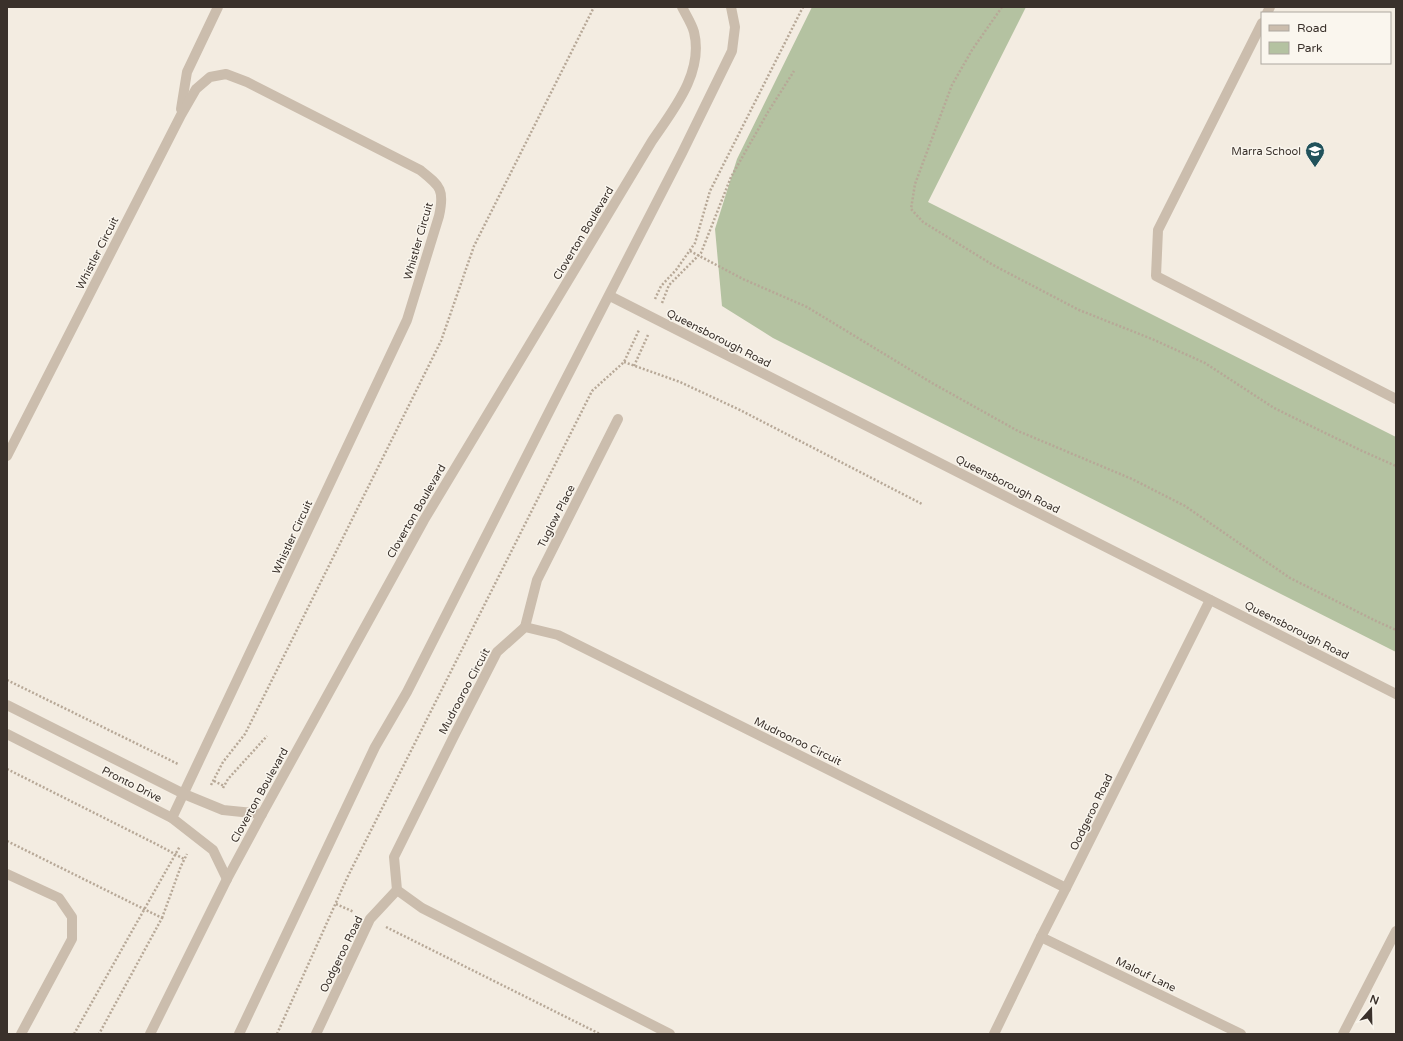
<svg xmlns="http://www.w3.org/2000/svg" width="1403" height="1041" viewBox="0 0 1403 1041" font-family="'Varela Round',sans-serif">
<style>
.green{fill:#b4c2a1}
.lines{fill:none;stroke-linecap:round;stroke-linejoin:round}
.path{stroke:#b7a897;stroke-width:2.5;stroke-dasharray:2 2;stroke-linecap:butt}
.minor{stroke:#cbbdad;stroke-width:10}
.labels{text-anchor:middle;stroke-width:3;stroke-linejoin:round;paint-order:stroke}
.poi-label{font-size:11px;fill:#3a312b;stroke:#faf6ee;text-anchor:end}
.street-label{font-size:11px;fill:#3a312b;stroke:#faf6ee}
</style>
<rect width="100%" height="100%" fill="#f3ece1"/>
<path class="green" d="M812,7H1026L928,202L1396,437V652L773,338L722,306L715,229L737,159Z"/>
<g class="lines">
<g class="path">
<path d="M1002,7L972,50L952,85L915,184L911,209L923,222L993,265L1079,310L1152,339L1205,363L1274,408L1360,450L1396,466"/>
<path d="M690,251L743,279L807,307L932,383L1018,431L1132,479L1185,506L1290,578L1376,621L1396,630"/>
<path d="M655,299L661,286L676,270L695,243L710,191L803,7"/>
<path d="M662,303L669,285L701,253L731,177L768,112L794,71"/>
<path d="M624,362L680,382L740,410L922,504"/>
<path d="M634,366L648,335"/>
<path d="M7,680L178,764"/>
<path d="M7,769L160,846L184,859"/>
<path d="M214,781L224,786"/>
<path d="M211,785L223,762L245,734L441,341L474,246L594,7"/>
<path d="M223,788L228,779L267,736"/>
<path d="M7,841L162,918L99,1034"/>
<path d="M336,904L354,912"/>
<path d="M162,918L181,866L187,854"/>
<path d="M386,927L600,1034"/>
<path d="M74,1034L180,846"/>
<path d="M277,1034L347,878L592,391L624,362L639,330"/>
</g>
<g class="minor">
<path d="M1267,13L1270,7"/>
<path d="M1262,23L1158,230L1156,276L1396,399"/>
<path d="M181,109L187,72L218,7"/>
<path d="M610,296L1396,694"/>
<path d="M7,456L181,115L196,89L210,77L226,74L247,82L420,170C440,186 445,189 439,216L407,320L172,818"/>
<path d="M525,627L537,580L618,419"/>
<path d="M7,705L184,794L223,810L262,814"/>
<path d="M7,734L172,818L213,850L227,879"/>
<path d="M7,874L59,898L72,917V939L21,1034"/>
<path d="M1041,937L1241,1034"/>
<path d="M150,1034L227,879L262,814L424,520L652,141C673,110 704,73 694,32C692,24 686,15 682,7"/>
<path d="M239,1034L375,747L407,692L553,404L682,153L732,51L735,27L731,7"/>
<path d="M316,1034L370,919L397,890"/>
<path d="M670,1034L422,908L397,890L394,857L453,738L497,652L525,627L558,635L1066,888"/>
<path d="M994,1034L1041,937L1066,888L1210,600"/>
<path d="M1343,1034L1396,931"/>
</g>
</g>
<defs>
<symbol id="school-pin" viewBox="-11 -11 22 30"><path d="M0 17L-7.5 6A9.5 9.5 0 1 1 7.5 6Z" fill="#21525b" stroke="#faf6ee"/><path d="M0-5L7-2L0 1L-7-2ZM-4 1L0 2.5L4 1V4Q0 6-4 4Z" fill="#fff"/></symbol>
</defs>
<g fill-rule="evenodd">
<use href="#school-pin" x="1304" y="140" width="22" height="30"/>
</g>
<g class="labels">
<g class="poi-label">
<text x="1301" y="155">Marra School</text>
</g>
<g class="street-label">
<text transform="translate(583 233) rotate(-59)" y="4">Cloverton Boulevard</text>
<text transform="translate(418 241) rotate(-74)" y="4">Whistler Circuit</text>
<text transform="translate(97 253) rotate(-63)" y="4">Whistler Circuit</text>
<text transform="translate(719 338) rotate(27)" y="4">Queensborough Road</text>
<text transform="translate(1008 484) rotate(27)" y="4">Queensborough Road</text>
<text transform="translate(416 511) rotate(-60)" y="4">Cloverton Boulevard</text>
<text transform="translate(556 516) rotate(-63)" y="4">Tuglow Place</text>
<text transform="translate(292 537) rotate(-65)" y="4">Whistler Circuit</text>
<text transform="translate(1297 630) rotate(27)" y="4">Queensborough Road</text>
<text transform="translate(464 691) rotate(-62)" y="4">Mudrooroo Circuit</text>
<text transform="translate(798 741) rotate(26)" y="4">Mudrooroo Circuit</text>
<text transform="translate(132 784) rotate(27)" y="4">Pronto Drive</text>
<text transform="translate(259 795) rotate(-61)" y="4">Cloverton Boulevard</text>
<text transform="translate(1091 812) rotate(-64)" y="4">Oodgeroo Road</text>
<text transform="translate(341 954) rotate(-64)" y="4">Oodgeroo Road</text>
<text transform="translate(1146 974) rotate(26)" y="4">Malouf Lane</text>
</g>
</g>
<rect width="1403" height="1041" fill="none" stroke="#3a312b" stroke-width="16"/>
<rect x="1261" y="12" width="130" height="52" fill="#faf6ee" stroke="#ada7a0"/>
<rect x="1269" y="25" width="20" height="6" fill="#cbbdad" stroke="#ada7a0"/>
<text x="1297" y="32" font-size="12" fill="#3a312b">Road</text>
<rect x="1269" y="42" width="20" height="12" fill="#b4c2a1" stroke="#ada7a0"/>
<text x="1297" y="52" font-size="12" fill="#3a312b">Park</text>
<g transform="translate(1371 1009) rotate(20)" stroke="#faf6ee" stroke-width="3" paint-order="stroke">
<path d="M0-3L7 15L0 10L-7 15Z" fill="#3a312b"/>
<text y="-6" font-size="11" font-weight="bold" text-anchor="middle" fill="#3a312b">N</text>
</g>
</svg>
